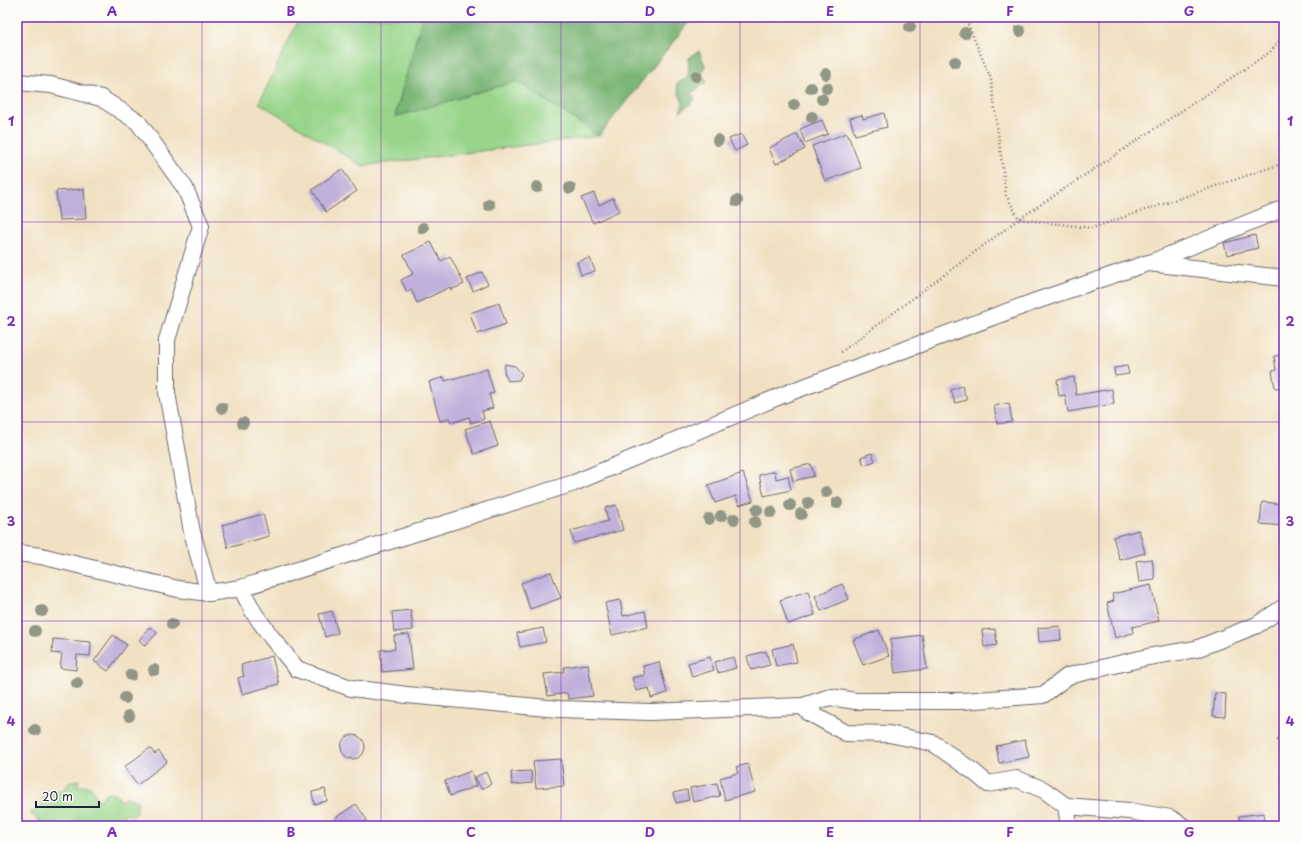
<svg xmlns="http://www.w3.org/2000/svg" width="1301" height="843" viewBox="0 0 1301 843" font-family="'Playpen Sans',sans-serif">
<style>
.green{fill:#98d58a;stroke:#5d7c62}
.forest{fill:#7ab676;stroke:#4e6c58}
.building{fill:#c1b0dc}
.lines{fill:none;stroke-linecap:round;stroke-linejoin:round}
.street-casing{stroke:#6a656b;stroke-width:18}
.path{stroke:#6a656b;stroke-width:2.5;stroke-dasharray:1 3;stroke-linecap:butt}
.street{stroke:#fff;stroke-width:16}
.tree{fill:#929685}
.grid{fill:none;stroke:#7b2cbf;stroke-width:1;stroke-opacity:0.55}
.neatline{fill:none;stroke:#7b2cbf;stroke-width:1.5}
.grid-label{font-size:13px;text-anchor:middle;font-weight:bold;fill:#7b2cbf}
</style>
<rect width="100%" height="100%" fill="#fdfcf7"/>
<filter id="ink" filterUnits="userSpaceOnUse"><feTurbulence type="fractalNoise" baseFrequency=".025" numOctaves="2"/><feDisplacementMap in="SourceGraphic" scale="8" xChannelSelector="R" yChannelSelector="G"/><feConvolveMatrix kernelMatrix="1 2 1 2 8 2 1 2 1" color-interpolation-filters="sRGB"/></filter>
<filter id="wash" filterUnits="userSpaceOnUse"><feTurbulence type="fractalNoise" baseFrequency=".012" numOctaves="4" result="noise"/><feDisplacementMap in="SourceGraphic" scale="16" xChannelSelector="R" yChannelSelector="G"/><feGaussianBlur stdDeviation="0.9" result="paint"/><feColorMatrix in="noise" values="0 0 0 0 0 0 0 0 0 0 0 0 0 0 0 0 0 1.4 0 .05"/><feComposite in="paint" operator="in"/></filter>
<g filter="url(#wash)">
<rect width="100%" height="100%" fill="#f1e1c3"/>
<g class="green">
<path d="M300,17H422L395,116L517,81L599,136L363,166L259,103Z"/>
<path d="M79,780L77,787L84,785L92,788L97,800L102,799L105,793L117,794L121,801L128,797L137,801V813L131,816L125,813L122,819L117,822L114,826H45L30,813L41,808L43,796L48,790L62,791L70,782Z"/>
</g>
<g class="forest">
<path d="M422,17H699L688,23L599,136L517,81L395,117Z"/>
<path d="M699,51L705,65L702,74L707,82L690,94L695,97L693,102L680,112L683,104L676,85L688,76L689,58Z"/>
</g>
<g id="blocks">
<g class="building">
<path d="M884,113L887,127L855,135L850,118L862,115L863,119Z"/>
<path d="M822,120L828,134L805,143L800,129Z"/>
<path d="M847,133L861,168L825,181L812,146Z"/>
<path d="M741,134L747,145L735,151L729,139Z"/>
<path d="M797,134L805,149L776,164L769,148Z"/>
<path d="M342,169L357,191L326,212L312,190Z"/>
<path d="M84,189L86,219L59,220L56,191Z"/>
<path d="M594,193L599,205L613,198L619,211L593,223L581,198Z"/>
<path d="M1255,235L1258,248L1227,255L1224,243Z"/>
<path d="M431,242L441,261L450,256L464,284L451,290L450,287L417,303L411,289L407,292L401,280L413,274L404,255Z"/>
<path d="M590,258L595,271L581,275L577,262Z"/>
<path d="M482,272L488,284L473,291L467,279Z"/>
<path d="M499,303L506,324L477,334L470,313Z"/>
<path d="M1284,355V387L1275,388L1272,371L1276,370L1274,356Z"/>
<path d="M505,364L515,366L522,374L519,380L508,381L504,372Z"/>
<path d="M1127,366L1129,374L1115,376L1114,368Z"/>
<path d="M487,369L494,393L489,394L493,408L482,411L484,419L471,423L469,417L451,423L449,418L440,421L429,382L444,377L445,381Z"/>
<path d="M1074,377L1076,395L1112,389L1114,404L1068,412L1065,395L1059,396L1057,380Z"/>
<path d="M962,386L967,400L955,403L951,390Z"/>
<path d="M1009,403L1012,422L997,424L994,406Z"/>
<path d="M490,421L498,446L474,454L465,429Z"/>
<path d="M872,453L875,461L864,465L861,457Z"/>
<path d="M811,464L814,476L793,481L790,469Z"/>
<path d="M775,471L776,479L788,476L791,490L764,496L759,475Z"/>
<path d="M743,473L753,501L739,505L736,496L715,503L708,485Z"/>
<path d="M1262,502L1284,504V526L1260,524Z"/>
<path d="M616,505L623,530L574,543L571,531L608,521L605,508Z"/>
<path d="M263,514L269,536L228,548L222,525Z"/>
<path d="M1139,530L1145,553L1120,560L1113,537Z"/>
<path d="M1152,559L1155,580L1139,582L1136,561Z"/>
<path d="M551,572L561,598L530,609L521,583Z"/>
<path d="M842,584L849,599L821,611L815,596Z"/>
<path d="M1151,585L1159,621L1132,627L1133,633L1115,638L1107,603L1114,601L1112,594Z"/>
<path d="M808,591L815,615L788,624L780,600Z"/>
<path d="M620,600L623,616L645,611L648,627L612,635L605,603Z"/>
<path d="M411,610L413,630L394,632L392,612Z"/>
<path d="M332,611L338,633L325,637L319,614Z"/>
<path d="M1060,626L1061,640L1039,642L1038,628Z"/>
<path d="M150,627L157,633L145,646L139,640Z"/>
<path d="M543,628L546,642L520,647L517,633Z"/>
<path d="M995,629L997,645L984,647L982,630Z"/>
<path d="M879,630L889,656L863,665L853,640Z"/>
<path d="M409,634L413,669L382,672L380,650L395,649L394,636Z"/>
<path d="M113,635L127,645L108,671L94,661Z"/>
<path d="M922,635L927,669L895,673L890,639Z"/>
<path d="M53,639L91,642L90,656L77,655L76,670L60,668L62,654L52,653Z"/>
<path d="M793,644L797,662L776,666L772,649Z"/>
<path d="M766,651L770,665L751,670L747,656Z"/>
<path d="M272,656L279,684L242,694L238,678L244,676L241,665Z"/>
<path d="M710,657L714,670L692,677L688,663Z"/>
<path d="M733,657L736,668L718,673L715,662Z"/>
<path d="M659,662L667,693L651,698L649,688L636,691L632,678L645,675L643,666Z"/>
<path d="M588,664L593,696L568,699L567,693L548,696L544,674L564,672V667Z"/>
<path d="M1215,693L1226,694L1225,717L1213,716Z"/>
<circle cx="353" cy="747" r="12"/>
<path d="M1025,740L1029,757L999,763L996,746Z"/>
<path d="M150,748L155,754L159,751L167,762L137,785L124,767Z"/>
<path d="M561,759L564,786L536,788L533,761Z"/>
<path d="M748,764L755,792L725,800L720,778L738,773L736,767Z"/>
<path d="M471,771L476,786L450,796L445,781Z"/>
<path d="M531,771L532,783L512,785L511,772Z"/>
<path d="M486,772L491,784L481,789L475,777Z"/>
<path d="M717,783L720,796L693,802L690,788Z"/>
<path d="M325,789L327,801L314,804L312,792Z"/>
<path d="M687,790L689,800L676,803L673,793Z"/>
<path d="M356,804L367,820L358,826H341L335,818Z"/>
<path d="M1264,813L1265,825L1240,826L1239,816Z"/>
</g>
</g>
</g>
<g filter="url(#ink)">
<use href="#blocks" fill-opacity="0" stroke="#6a656b" stroke-width="1"/>
<g class="lines">
<defs>
<g id="street">
<path d="M17,82L51,85L101,98L138,122L185,188L201,226L167,340V393L192,532L209,593"/>
<path d="M1150,263L1284,208"/>
<path d="M17,553L41,556L178,589L209,593L241,588L574,483L785,394L1036,301L1148,263L1284,278"/>
<path d="M241,588L254,613L272,638L297,669L351,688L407,695L559,709L650,712L803,706L830,697L856,701H963L1043,695L1068,676L1148,657L1196,649L1257,625L1284,607"/>
<path d="M803,706L808,712L846,733L889,734L933,743L974,772L988,784L1017,779L1044,790L1066,806L1069,826"/>
<path d="M1066,806L1129,811L1170,818L1183,826"/>
</g>
</defs>
<use href="#street" class="street-casing"/>
<g class="path">
<path d="M965,17L991,79L1006,195L1019,219L1092,228L1284,163"/>
<path d="M841,352L1019,219L1270,52L1284,36"/>
<path d="M1277,740H1284"/>
</g>
<use href="#street" class="street"/>
</g>
<g class="tree">
<circle cx="910" cy="27" r="6"/>
<circle cx="1020" cy="31" r="6"/>
<circle cx="965" cy="33" r="6"/>
<circle cx="955" cy="62" r="6"/>
<circle cx="826" cy="74" r="6"/>
<circle cx="696" cy="76" r="6"/>
<circle cx="811" cy="88" r="6"/>
<circle cx="827" cy="88" r="6"/>
<circle cx="822" cy="99" r="6"/>
<circle cx="794" cy="105" r="6"/>
<circle cx="812" cy="117" r="6"/>
<circle cx="718" cy="140" r="6"/>
<circle cx="537" cy="187" r="6"/>
<circle cx="570" cy="188" r="6"/>
<circle cx="737" cy="201" r="6"/>
<circle cx="489" cy="205" r="6"/>
<circle cx="423" cy="228" r="6"/>
<circle cx="222" cy="408" r="6"/>
<circle cx="243" cy="423" r="6"/>
<circle cx="826" cy="492" r="6"/>
<circle cx="808" cy="503" r="6"/>
<circle cx="837" cy="503" r="6"/>
<circle cx="790" cy="505" r="6"/>
<circle cx="757" cy="510" r="6"/>
<circle cx="771" cy="512" r="6"/>
<circle cx="801" cy="514" r="6"/>
<circle cx="721" cy="516" r="6"/>
<circle cx="709" cy="519" r="6"/>
<circle cx="734" cy="519" r="6"/>
<circle cx="755" cy="522" r="6"/>
<circle cx="42" cy="611" r="6"/>
<circle cx="172" cy="624" r="6"/>
<circle cx="35" cy="631" r="6"/>
<circle cx="154" cy="670" r="6"/>
<circle cx="131" cy="675" r="6"/>
<circle cx="77" cy="683" r="6"/>
<circle cx="125" cy="698" r="6"/>
<circle cx="129" cy="716" r="6"/>
<circle cx="35" cy="730" r="6"/>
</g>
</g>
<path class="grid" d="M202,17V826M381,17V826M561,17V826M740,17V826M920,17V826M1099,17V826M17,222H1284M17,422H1284M17,621H1284"/>
<rect width="1301" height="843" fill="none" stroke="#fdfcf7" stroke-width="44"/>
<path d="M36 801v6h63v-6" fill="none" stroke="#22223b" stroke-width="2"/>
<text x="42" y="801" font-size="12" fill="#22223b" stroke="#fdfcf7" stroke-width="3" paint-order="stroke">20 m</text>
<rect x="22" y="22" width="1257" height="799" class="neatline"/>
<g class="grid-label">
<text x="112" y="16">A</text>
<text x="291" y="16">B</text>
<text x="471" y="16">C</text>
<text x="650" y="16">D</text>
<text x="830" y="16">E</text>
<text x="1010" y="16">F</text>
<text x="1189" y="16">G</text>
<text x="11" y="126">1</text>
<text x="1290" y="126">1</text>
<text x="11" y="326">2</text>
<text x="1290" y="326">2</text>
<text x="11" y="526">3</text>
<text x="1290" y="526">3</text>
<text x="11" y="726">4</text>
<text x="1290" y="726">4</text>
<text x="112" y="837">A</text>
<text x="291" y="837">B</text>
<text x="471" y="837">C</text>
<text x="650" y="837">D</text>
<text x="830" y="837">E</text>
<text x="1010" y="837">F</text>
<text x="1189" y="837">G</text>
</g>
</svg>
